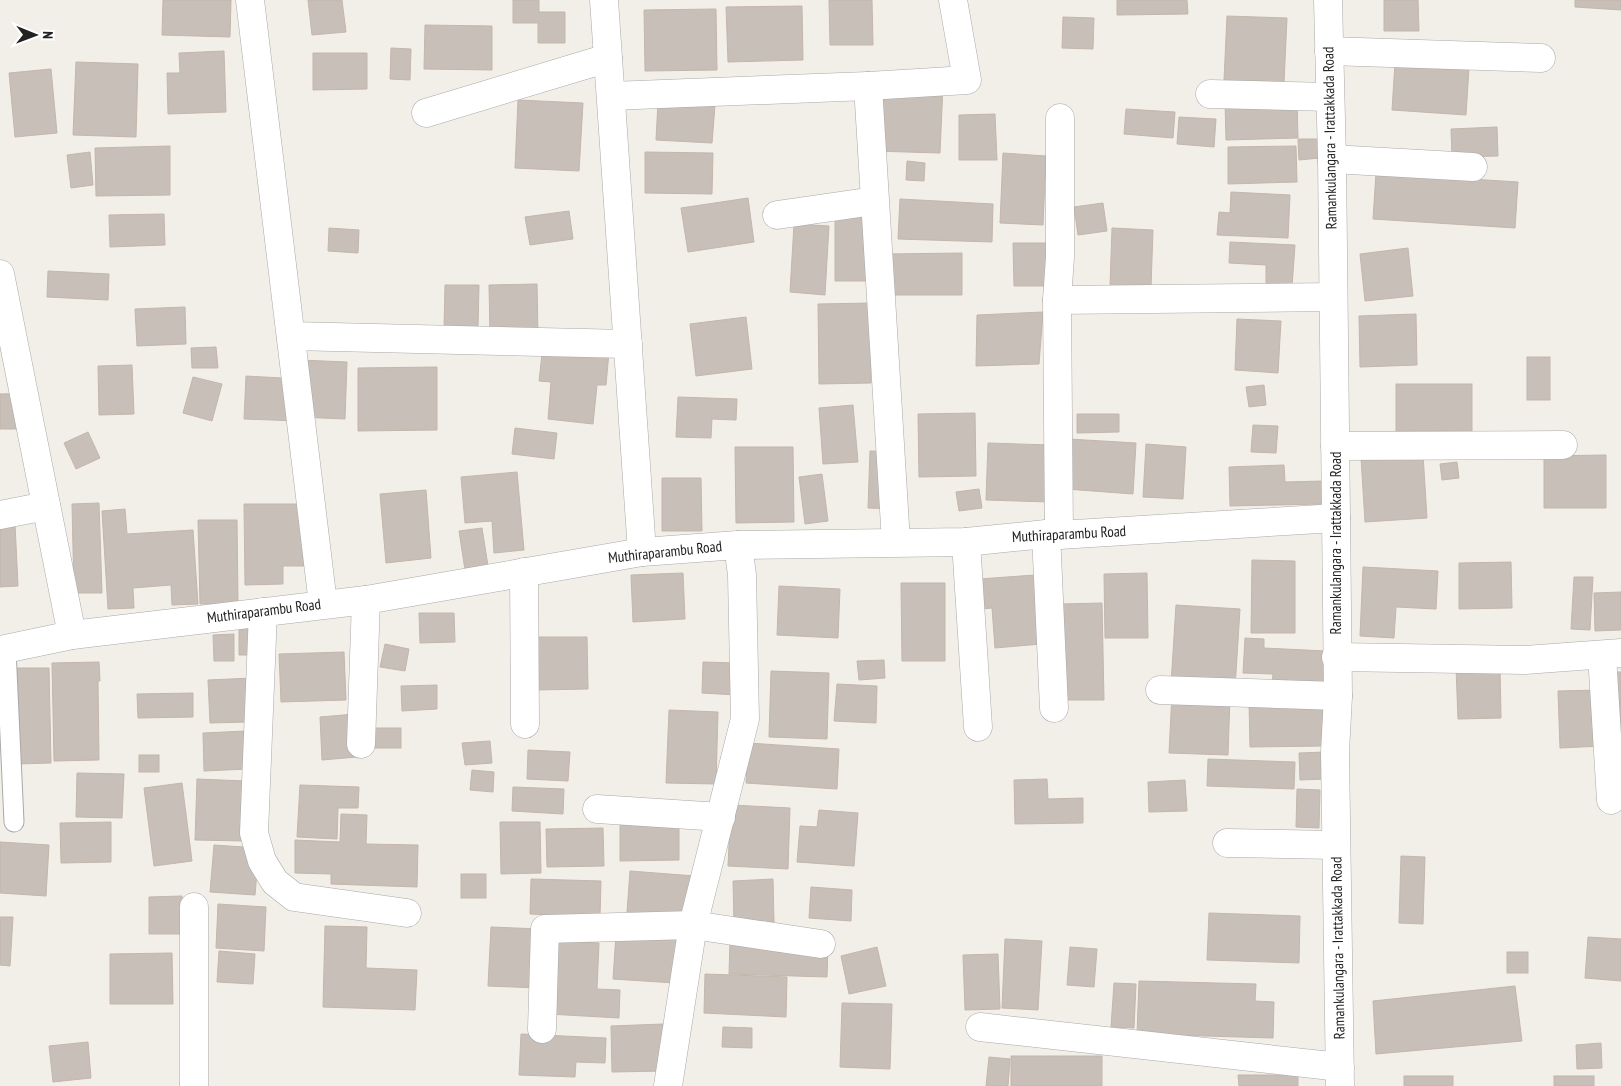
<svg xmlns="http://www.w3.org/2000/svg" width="1621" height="1086" viewBox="0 0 1621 1086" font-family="'PT Sans Narrow',sans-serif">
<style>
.building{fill:#c7bfb8;stroke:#c4b6ab}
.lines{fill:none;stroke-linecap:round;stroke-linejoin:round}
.service-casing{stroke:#a9a9a9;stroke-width:21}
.minor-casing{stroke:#a9a9a9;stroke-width:29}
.service{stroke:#fff;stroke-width:19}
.minor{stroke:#fff;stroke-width:28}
.labels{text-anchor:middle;stroke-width:5;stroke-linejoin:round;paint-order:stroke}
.street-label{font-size:15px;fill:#222;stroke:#fff}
</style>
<rect width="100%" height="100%" fill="#f2efe9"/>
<g class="building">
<path d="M163,0H231L230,37L162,35Z"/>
<path d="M308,0H342L346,32L312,35Z"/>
<path d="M513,0H539V12H565V43H538V23H513Z"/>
<path d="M829,0H872L873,45H830Z"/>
<path d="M1117,0H1187L1188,14L1117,15Z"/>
<path d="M1384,0H1418L1419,31H1384Z"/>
<path d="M1575,0H1621V10L1575,7Z"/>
<path d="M802,6L803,60L728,62L726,7Z"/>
<path d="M716,9L717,70L645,71L644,10Z"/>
<path d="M1227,16L1287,18L1284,82L1224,80Z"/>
<path d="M1063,17L1094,18L1093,49L1062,48Z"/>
<path d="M425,25L492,26V70L424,69Z"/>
<path d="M391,48L411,49L410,80L390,79Z"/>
<path d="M224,51L226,112L168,114L167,73H180L179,53Z"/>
<path d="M313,53H367V89L313,90Z"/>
<path d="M76,62L138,64L136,137L73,135Z"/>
<path d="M1395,63L1469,68L1466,115L1392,110Z"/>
<path d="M51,69L57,133L15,137L9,73Z"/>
<path d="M875,82L943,85L940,153L873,151Z"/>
<path d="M1297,99L1298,138L1226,140L1225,101Z"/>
<path d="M518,100L583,103L579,171L515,168Z"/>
<path d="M658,102L715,105L712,143L656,140Z"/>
<path d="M1126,109L1175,112L1173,138L1124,134Z"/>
<path d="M995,114L997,160H959V115Z"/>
<path d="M1179,117L1216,119L1214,147L1177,144Z"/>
<path d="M1497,127L1498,156L1452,157L1451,129Z"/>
<path d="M1298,139H1319L1320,158L1299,160Z"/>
<path d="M170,146V195L96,196L95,148Z"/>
<path d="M1296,146L1297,182L1228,184V147Z"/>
<path d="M90,152L93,185L71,188L67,155Z"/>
<path d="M645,152L713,153L712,194L645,193Z"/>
<path d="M1003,153L1046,156L1043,225L1000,223Z"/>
<path d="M907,161L925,163L924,181L906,180Z"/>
<path d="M1376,173L1518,182L1515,228L1373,219Z"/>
<path d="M1231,192L1290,195L1288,238L1217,235L1219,212L1230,213Z"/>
<path d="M748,198L754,242L688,252L681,208Z"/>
<path d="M900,199L993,204L992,242L898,239Z"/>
<path d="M1103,203L1107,231L1078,235L1074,207Z"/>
<path d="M569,211L573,239L530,245L525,217Z"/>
<path d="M164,214L165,245L110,247L109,215Z"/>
<path d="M835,214H880L881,281H835Z"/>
<path d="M794,224L829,226L825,295L790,292Z"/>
<path d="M329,228L359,230L358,253L328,251Z"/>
<path d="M1112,228L1153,230L1151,288L1110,286Z"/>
<path d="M1230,242L1295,245L1292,287L1266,286V265L1229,263Z"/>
<path d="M1013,243H1047V286H1014Z"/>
<path d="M1408,248L1413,296L1365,301L1360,254Z"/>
<path d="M962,253V295H887V254Z"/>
<path d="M48,271L109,274L108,300L47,297Z"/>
<path d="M537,284L538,335H490L489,285Z"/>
<path d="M445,285H479L478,328L444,327Z"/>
<path d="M871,303V383L819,384L818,304Z"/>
<path d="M185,307L186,344L137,346L135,309Z"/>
<path d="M1043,312L1039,364L976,366L977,315Z"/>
<path d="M1416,314L1417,365L1360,367L1359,316Z"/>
<path d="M746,317L752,369L696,376L690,324Z"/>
<path d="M1237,319L1281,321L1278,373L1235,370Z"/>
<path d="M543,345L609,352L606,385H597L593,424L548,419L551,382L539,381Z"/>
<path d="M216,347L218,368H192L191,348Z"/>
<rect x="1527" y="357" width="23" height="43"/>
<path d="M300,360L347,362L345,419L299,417V421L244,419L246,376L300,379Z"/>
<path d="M132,365L134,414L99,415L98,366Z"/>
<path d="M437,367V430L358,431V368Z"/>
<path d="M193,377L222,384L212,421L183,413Z"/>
<rect x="1396" y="384" width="76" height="47"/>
<path d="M1264,385L1266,405L1249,407L1246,387Z"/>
<path d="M37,393L38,429H0V394Z"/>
<path d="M678,397L737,399L736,420L712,419L711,438L676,437Z"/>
<path d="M853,405L858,462L823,464L819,408Z"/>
<path d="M975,413L976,476L919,477L918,414Z"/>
<path d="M1077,414H1119V432L1077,433Z"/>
<path d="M1253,425L1278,426L1276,453L1251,452Z"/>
<path d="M515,428L557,433L554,459L512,454Z"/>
<path d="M88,432L100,458L76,469L64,443Z"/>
<path d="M1069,439L1136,443L1133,494L1066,489Z"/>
<path d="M988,443L1051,445L1049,502L986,500Z"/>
<path d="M1146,444L1186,447L1183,499L1143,497Z"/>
<path d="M735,447H793L794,522L736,523Z"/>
<path d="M870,451L902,452L900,509L868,508Z"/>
<path d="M1423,454L1427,518L1365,522L1361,458Z"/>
<path d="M1606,455V508H1544V456Z"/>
<path d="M1457,462L1459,478L1442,480L1440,464Z"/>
<path d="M1284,465L1285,482L1323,481L1324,504L1230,506L1229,467Z"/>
<path d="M517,472L524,550L494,553L492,521L465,523L461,477Z"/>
<path d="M822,474L828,521L805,524L799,477Z"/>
<path d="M662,478H701L702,531H662Z"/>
<path d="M979,489L982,508L959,511L956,492Z"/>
<path d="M426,490L431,558L386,563L380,494Z"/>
<path d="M99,503L102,593H74L72,504Z"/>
<path d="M244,504H311L312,566H283V584L245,585Z"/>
<path d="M125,509L127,534L193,530L198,604L172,605L171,585L133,588L134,608L108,609L102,511Z"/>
<path d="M198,520H237L238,604H200Z"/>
<path d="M15,524L18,586L0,587V525Z"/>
<path d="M482,528L488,566L465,570L459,531Z"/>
<path d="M1252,560L1295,561V633H1251Z"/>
<path d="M1511,562L1512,608L1459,609V563Z"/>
<path d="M1363,567L1438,571L1436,609L1396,607L1394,638L1360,636Z"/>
<path d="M683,573L685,619L633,622L631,575Z"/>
<path d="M1147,573L1148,638H1105L1104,574Z"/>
<path d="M1035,575L1041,644L995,648L992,608L981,609L979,579Z"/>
<path d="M1574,577H1593L1590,630L1571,629Z"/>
<path d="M901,583H945V661H902Z"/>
<path d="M779,586L840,589L838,638L777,635Z"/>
<path d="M1621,592V630L1595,631L1594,593Z"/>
<path d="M1102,603L1104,700H1063L1061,604Z"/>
<path d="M1176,605L1240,609L1235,688L1171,684Z"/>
<path d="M419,613H454L455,642L420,643Z"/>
<path d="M259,628L260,655H239V629Z"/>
<path d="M234,634V661H214L213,635Z"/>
<path d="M535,637H587L588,689L535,690Z"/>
<path d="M1245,638L1264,639V648L1326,651L1324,689L1272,686L1273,674L1243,673Z"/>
<path d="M385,644L409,649L405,671L380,667Z"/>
<path d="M344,652L346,700L281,702L279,654Z"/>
<path d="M884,660L885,678L859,680L857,661Z"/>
<path d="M99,662L100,681H98L99,760L54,761L52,663Z"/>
<path d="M703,662L737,663L736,695L702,693Z"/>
<path d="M1500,667L1501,718L1458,719L1456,668Z"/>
<path d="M15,668H49L51,763L17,764Z"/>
<path d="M771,671L829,673L827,739L769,737Z"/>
<path d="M1616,672H1621V740Z"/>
<path d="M252,678L248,722L210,723L208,680Z"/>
<path d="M837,684L877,686L876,723L834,721Z"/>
<path d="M437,685V709L402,711L401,686Z"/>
<path d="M1600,690L1603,746L1560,748L1558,691Z"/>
<path d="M193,693V717L138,718L137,694Z"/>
<path d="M1172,694L1230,697L1228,755L1169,753Z"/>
<path d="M1325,702V746L1250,747L1249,703Z"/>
<path d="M669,710L718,712L716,784L666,783Z"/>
<path d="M355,714L357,757L322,760L320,717Z"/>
<rect x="371" y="728" width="30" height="20"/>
<path d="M246,731L247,769L204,771L203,733Z"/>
<path d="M490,741L492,763L465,765L462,743Z"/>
<path d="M748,743L839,749L837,789L746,783Z"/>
<path d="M528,750L570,752L568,781L527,779Z"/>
<path d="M1325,752L1326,779L1300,780L1299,753Z"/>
<rect x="139" y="755" width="20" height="17"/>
<path d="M1208,759L1295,762L1294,789L1207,786Z"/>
<path d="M472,770L494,772L493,792L470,790Z"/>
<path d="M77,773L124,774L122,818L76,817Z"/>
<path d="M197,779L246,781L244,841L195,840Z"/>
<path d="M1047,779L1048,799L1083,798V823L1015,824L1014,780Z"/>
<path d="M1185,780L1187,811L1149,812L1148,782Z"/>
<path d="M182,783L192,861L154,866L144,788Z"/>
<path d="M300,785L359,787L358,808H338L337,839L297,837Z"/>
<path d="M513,787L564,789L563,814L512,811Z"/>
<path d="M1297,789L1320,790L1319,828L1296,827Z"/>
<path d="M731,805L790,808L788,869L728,866Z"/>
<path d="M819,810L858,813L854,866L797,862L800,826L817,827Z"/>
<path d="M341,814L367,815L366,844L418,845L417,887L331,884V874L295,873V840L340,842Z"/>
<path d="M620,820H679V860L620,861Z"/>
<path d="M111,822V862L61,863L60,823Z"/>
<path d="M500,822H540L541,873L501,874Z"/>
<path d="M603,828L604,866L547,867L546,829Z"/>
<path d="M0,842L49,845L46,896L0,893Z"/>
<path d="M214,845L259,848L255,895L210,892Z"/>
<path d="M1401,856L1425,857L1423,924L1399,923Z"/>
<path d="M630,871L695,876L692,917L627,912Z"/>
<rect x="461" y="874" width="25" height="24"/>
<path d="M531,879L601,881L600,917L530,914Z"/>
<path d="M773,879L774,922L734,924L733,881Z"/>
<path d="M811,887L852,890L851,921L809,918Z"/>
<path d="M182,896L183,934H149V897Z"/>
<path d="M218,904L266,907L264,951L216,948Z"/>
<path d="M1209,913L1300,916L1299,963L1207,960Z"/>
<path d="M0,917H13L10,966L0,965Z"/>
<path d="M325,926L367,927L366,968L417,970L415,1010L323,1007Z"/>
<path d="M491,927L540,929L538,988L488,986Z"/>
<path d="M616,934L678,938L675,983L613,979Z"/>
<path d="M1588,937L1621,939V981L1585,978Z"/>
<path d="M1005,939L1042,941L1038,1010L1002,1008Z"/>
<path d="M551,941L599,943L597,989L620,990L619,1018L548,1014Z"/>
<path d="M730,942L828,946L827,977L729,974Z"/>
<path d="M877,947L886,986L849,994L841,956Z"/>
<path d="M1070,947L1097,949L1094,987L1067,985Z"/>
<path d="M219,951L255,954L253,984L217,982Z"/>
<rect x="1507" y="952" width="21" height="21"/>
<path d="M172,953L173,1004H110V954Z"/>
<path d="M998,954L1000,1009L965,1010L963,955Z"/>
<path d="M705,974L787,977L786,1017L704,1013Z"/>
<path d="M1139,981L1256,984L1255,1001L1274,1002L1273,1038L1137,1034Z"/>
<path d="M1114,983L1136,984L1134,1028L1111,1027Z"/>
<path d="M1515,986L1522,1041L1376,1054L1373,1001Z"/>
<path d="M842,1003L892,1004L890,1069L840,1067Z"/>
<path d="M663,1024L665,1071L612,1072L611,1026Z"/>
<path d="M723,1027L752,1028V1048L722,1047Z"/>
<path d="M521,1034L606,1038L605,1063L576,1062L575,1077L519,1075Z"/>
<path d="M88,1042L91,1078L53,1082L49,1046Z"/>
<path d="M1601,1043L1602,1068L1577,1069L1576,1045Z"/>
<rect x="1011" y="1056" width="91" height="30"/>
<path d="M989,1057L1010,1059L1008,1086H986Z"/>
<path d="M1238,1075H1298V1086H1239Z"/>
<rect x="1404" y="1076" width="49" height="10"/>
<rect x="1554" y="1076" width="40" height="10"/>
</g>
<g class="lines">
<defs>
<path id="service" d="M6,649L14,822"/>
<g id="minor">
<path d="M250,0L323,604"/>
<path d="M604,0L642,552"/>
<path d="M1328,0L1332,159L1338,696L1335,752L1340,1086"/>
<path d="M1329,51L1541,58"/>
<path d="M868,86L896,542"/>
<path d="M1210,94L1329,97"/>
<path d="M611,96L868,86L967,80L953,0"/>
<path d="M426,113L608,58"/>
<path d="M1332,159L1473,167"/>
<path d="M777,215L874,201"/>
<path d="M0,274L72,635"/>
<path d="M1057,300L1333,297"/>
<path d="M291,336L628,344"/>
<path d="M1335,446L1563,445"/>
<path d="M0,515L46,506"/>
<path d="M1046,534L1054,708"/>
<path d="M1059,535L1057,300L1060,257V118"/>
<path d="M966,542L978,727"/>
<path d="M524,572L525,724"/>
<path d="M263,612L254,833L262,861L275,882L294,897L407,913"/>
<path d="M0,650L72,635L366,600L642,552L738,545L966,542L1046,534L1059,535L1336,518"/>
<path d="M1602,655L1611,800"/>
<path d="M1336,657L1525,660L1621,653"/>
<path d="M1160,690L1338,696"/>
<path d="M361,744L366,600"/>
<path d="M597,809L721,817"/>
<path d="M1227,843L1336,845"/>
<path d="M194,907V1086"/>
<path d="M980,1027L1340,1067"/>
<path d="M542,1029L545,929L693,925L821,944"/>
<path d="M668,1086L693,925L745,719L742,575L738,545"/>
</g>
</defs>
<use href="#service" class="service-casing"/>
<use href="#minor" class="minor-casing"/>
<use href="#service" class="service"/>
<use href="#minor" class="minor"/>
</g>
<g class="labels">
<g class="street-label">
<text transform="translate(1330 138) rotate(-91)" y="5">Ramankulangara - Irattakkada Road</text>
<text transform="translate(1069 534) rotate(-3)" y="5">Muthiraparambu Road</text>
<text transform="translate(1336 543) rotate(-90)" y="5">Ramankulangara - Irattakkada Road</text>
<text transform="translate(665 552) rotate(-6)" y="5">Muthiraparambu Road</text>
<text transform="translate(264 611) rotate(-7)" y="5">Muthiraparambu Road</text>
<text transform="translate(1338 948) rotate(-91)" y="5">Ramankulangara - Irattakkada Road</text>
</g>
</g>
<g transform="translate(35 35) rotate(91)" stroke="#ffffff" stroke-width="4" paint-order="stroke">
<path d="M0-4L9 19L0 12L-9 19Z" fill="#222222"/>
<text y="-8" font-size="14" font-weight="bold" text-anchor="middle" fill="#222222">N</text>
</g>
</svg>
